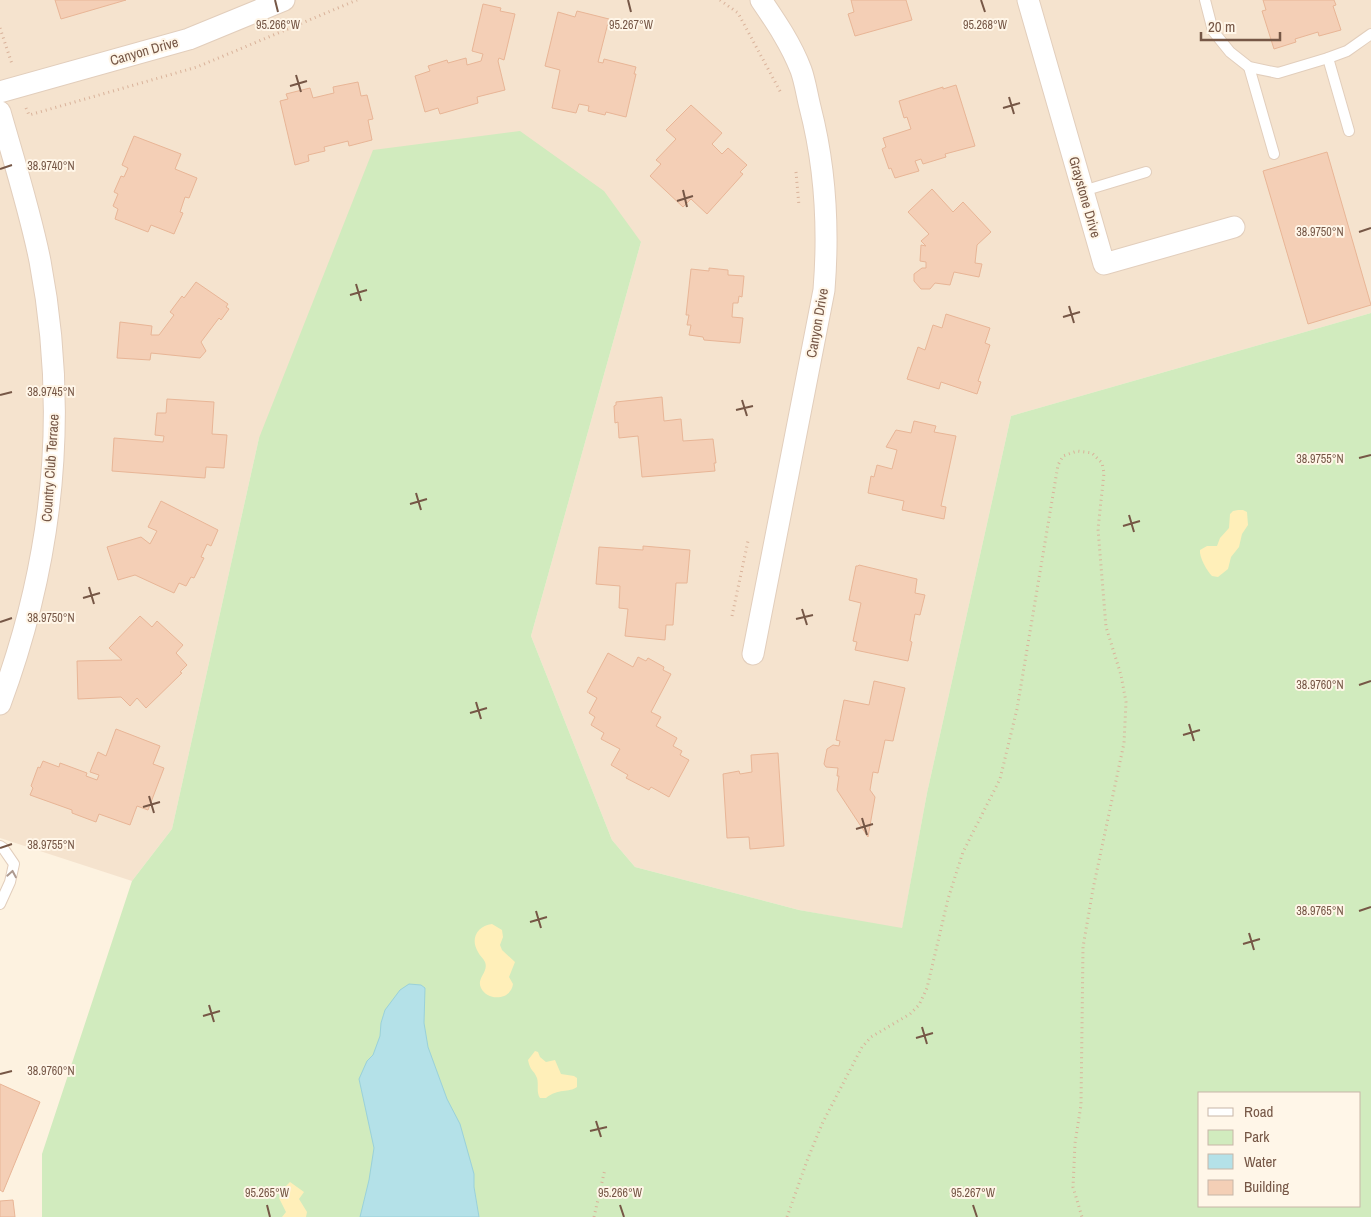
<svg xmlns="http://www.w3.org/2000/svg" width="1371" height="1217" viewBox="0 0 1371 1217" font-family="'Archivo Narrow',sans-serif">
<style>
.residential{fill:#f5e3ce}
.green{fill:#d1ebbe;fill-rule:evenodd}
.sand{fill:#ffefb9}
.water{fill:#b4e1e8;stroke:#9ad1da}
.building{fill:#f4cfb6;stroke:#e8b596}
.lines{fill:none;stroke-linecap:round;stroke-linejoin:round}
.lane-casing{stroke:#e2cebc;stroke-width:12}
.street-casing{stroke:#e2cebc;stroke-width:23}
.path{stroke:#d9b29a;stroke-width:3;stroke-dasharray:1 4;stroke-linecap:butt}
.lane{stroke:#fff;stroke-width:10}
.street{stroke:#fff;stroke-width:21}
.oneway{stroke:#ad9a90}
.ticks{fill:none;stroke:#765746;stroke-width:2}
.labels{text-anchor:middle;stroke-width:4;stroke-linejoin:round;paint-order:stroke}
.street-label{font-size:14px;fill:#765746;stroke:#fff6e8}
.ticks-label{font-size:12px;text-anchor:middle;fill:#765746;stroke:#fff6e8;stroke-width:4;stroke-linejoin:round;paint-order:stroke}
</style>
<rect width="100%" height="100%" fill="#fdf2e0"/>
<path class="residential" d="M0,0H1371V313L1011,416L927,793L902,929L799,910L635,867L612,840L531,636L641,242L259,438L172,829L132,881L0,838Z"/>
<path class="green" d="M520,131L604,191L641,242L531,636L612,840L635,867L799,910L902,928L927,793L1011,416L1371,313V1217H42V1154L132,881L172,829L259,438L373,150ZM1200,1093H1360V1206H1200Z"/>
<g class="sand">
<path d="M1238,510H1243L1247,512L1248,525L1242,534L1239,547L1231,557L1228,569L1218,577L1212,576C1207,571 1199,557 1200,550L1207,546H1217L1220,538L1229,528L1230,514L1233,511Z"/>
<path d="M492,924L502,930L503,937L500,945L502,950L515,962L509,977L513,984C511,1000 488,1002 481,988C476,978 489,972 485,962C483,958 480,956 478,952C470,939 477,926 492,924Z"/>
<path d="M535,1051L538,1052L540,1057L546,1062L555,1060L561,1074L574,1076L577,1078V1087C569,1093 558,1088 546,1098H540C536,1092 539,1085 537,1078C534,1070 530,1071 528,1060Z"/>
<path d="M290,1182L304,1192L299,1199L307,1212L306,1217H282L286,1212L279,1198L286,1186Z"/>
</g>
<path class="water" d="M409,984L421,985L425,988L424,1023L428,1047L447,1099L460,1124L474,1174V1187L479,1217H360L369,1180L374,1148L359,1079L367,1061L373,1055L380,1036L381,1023L385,1010L400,990Z"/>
<g class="building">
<path d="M55,0H126L61,19Z"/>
<path d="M851,0H906L912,20L855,36L848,14L854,12Z"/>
<path d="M1263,0H1334L1336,5L1333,6L1341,30L1319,36L1318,32L1295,39L1296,42L1274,49L1262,11L1266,10Z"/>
<path d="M483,4L501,8L500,11L515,14L504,60L499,58L498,61L505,90L477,97L478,103L440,114L438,108L425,112L415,76L430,71L428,66L447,60L448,63L466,58L467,65L481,61L483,54L472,51Z"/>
<path d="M577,11L609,19L598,62L603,63L604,59L636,67L634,74H636L626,117L606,112L605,115L588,111L589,106L579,104L576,113L552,108L560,70L545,66L558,12L575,17Z"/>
<path d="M358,82L361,96L367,95L373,119L368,120L372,140L349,146L348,141L324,147L325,151L308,155L309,161L295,165L280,101L288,99L286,94L310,88L313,98L334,93L333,87Z"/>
<path d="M956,85L975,146L945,154L946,157L923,164L921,159L915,161L919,171L895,178L891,168L889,169L882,149L886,147L883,138L911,129L907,117L904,118L899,101L943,87V89Z"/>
<path d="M691,105L722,133L712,144L722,154L728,148L747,165L740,172L743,174L707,214L691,199L683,207L650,176L661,164L656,160L676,139L666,130Z"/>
<path d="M134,136L181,154L175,169L197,178L189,198L185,197L180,212L183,213L174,234L151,225L148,232L115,219L118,209L113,206L118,194L114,192L121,176L124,177L128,168L122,165Z"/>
<path d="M1327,152L1371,305L1308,324L1263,171Z"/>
<path d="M932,189L953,212L963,202L991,232L977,245L975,263L982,264L979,277L954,272L950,285L935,283L930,289H921L914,281V274L922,268H926V262L920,261L921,245L926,246L921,241L929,234L908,212Z"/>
<path d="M709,268L728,270V275L744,276L742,297L739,296L738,303H733L732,317L743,318L740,343L704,340L703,337L689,335L691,325H687L689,315H686L691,269L709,271Z"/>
<path d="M196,282L228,304L226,307L229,309L221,320L219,318L201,342L206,351L200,358L151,353L150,360L117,358L120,322L152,326L151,335H159L174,315L170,312L182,296L184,298Z"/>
<path d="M946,314L990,328L985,343L990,345L978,381L981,382L977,394L941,382L939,389L907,379L918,347L925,350L933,325L942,328Z"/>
<path d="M662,397L664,421L681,419L683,441L713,439L716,463H714L715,471L642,477L638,436L619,438L618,422L615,423L614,406L616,405V402Z"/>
<path d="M167,399L214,402L212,434L227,435L224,468L206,467L205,478L112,471L114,438L163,442L164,436L155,435L157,413H166Z"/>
<path d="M914,421L936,426L934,432L956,436L941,506L946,507L944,519L902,510L904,501L868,493L871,476L874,477L877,465L892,469L897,450L886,447L896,430L911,433Z"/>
<path d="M161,501L218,530L211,546L207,544L201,557L204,558L194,578L191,577L186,586L179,583L174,593L135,575L118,580L107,547L141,537L150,544L157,531L148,527Z"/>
<path d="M643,546L690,550L687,583H676L673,625H666L665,640L625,636L628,609L619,608L620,586L596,584L599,547L643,550Z"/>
<path d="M859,565L917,579L915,593L925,595L920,615L915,614L910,641L912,642L908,661L855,650L857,642L853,641L861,603L849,600L856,566H858Z"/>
<path d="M140,616L152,627L157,621L183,645L176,653L187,665L180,672L182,673L146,708L137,698L130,706L121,697L78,699L77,661L122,660L109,648Z"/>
<path d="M608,653L633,667L638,657L646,661L648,658L664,667L663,670L671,674L651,712L661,717L656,726L677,738L673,746L682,751L680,755L689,760L669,797L651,787L649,790L626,778L628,775L611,765L620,749L601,739L604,733L591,725L595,717L589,713L597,698L587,692Z"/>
<path d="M874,681L905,688L893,741L885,740L878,773L873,772L870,790L875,797L868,837L837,790L839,776H837L838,768L826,767L824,764L827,749L833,745L839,746L840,741L836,740L844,700L869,705Z"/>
<path d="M116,729L160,746L153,764L164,768L148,810L137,806L130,825L99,814L96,822L72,813V810L30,795L33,788L31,786L38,767L40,768L43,761L59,767L60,763L87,773L86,776L97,780L99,775L90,772L98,752L106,756Z"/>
<path d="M778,753L784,846L750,849L749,837L727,838L723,774L739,771L740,774L752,772L751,755Z"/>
<path d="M0,1084L40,1102L3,1192L0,1190Z"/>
<path d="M13,1200L15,1217H0V1201Z"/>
</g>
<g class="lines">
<defs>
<g id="lane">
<path d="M1205,0L1213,31L1230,52L1249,67L1278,73L1328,58L1347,51L1371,34"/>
<path d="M1328,58L1349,131"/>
<path d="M1249,67L1274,154"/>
<path d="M1083,191L1146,172"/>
<path d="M0,846L3,848L14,864L10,882L0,904"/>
</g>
<g id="street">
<path d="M1028,0L1104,264L1234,227"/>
<path d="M0,92L189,39L284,0"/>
<path d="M0,112C14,161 30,211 40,261C69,413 54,559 0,704"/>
<path d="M753,654L824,290C829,227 826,169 810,107C807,95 805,81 801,70C791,44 776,22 761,0"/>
</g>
</defs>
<use href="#lane" class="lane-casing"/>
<use href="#street" class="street-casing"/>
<g class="path">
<path d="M720,0L738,13L781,93"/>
<path d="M0,28L12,64"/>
<path d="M26,108L29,115L197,67L357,0"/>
<path d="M796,172L799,206"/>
<path d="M732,616L748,541"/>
<path d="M594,1217L605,1169"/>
<path d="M787,1217L808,1158L823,1122L862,1047L871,1037L910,1014L919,1005L927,988L948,899L963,852L1000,779L1017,709L1058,465L1063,456L1077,451L1092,453L1102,463L1104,473L1098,529L1106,627L1121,675L1126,702L1124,743L1093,889L1083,947L1081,1105L1075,1143L1073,1187L1082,1217"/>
</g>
<use href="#lane" class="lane"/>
<use href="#street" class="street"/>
</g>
<defs><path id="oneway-chevron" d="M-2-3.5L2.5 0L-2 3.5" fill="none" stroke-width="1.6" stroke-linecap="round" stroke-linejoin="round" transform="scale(1.25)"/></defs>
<use class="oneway" href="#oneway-chevron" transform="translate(12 874) rotate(-80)"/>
<path class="ticks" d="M275,0L278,12M628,0L631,12M981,0L985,12M296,75L301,92M290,86L307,81M1009,97L1014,114M1003,108L1020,103M0,169L12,165M683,190L687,207M677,201L693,196M1359,232L1371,228M356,284L361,301M350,295L367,290M1069,306L1074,323M1063,317L1080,312M0,395L12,392M742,400L747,416M736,410L753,406M1359,458L1371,455M416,493L421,510M410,504L427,499M1129,515L1134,532M1123,526L1140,521M89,587L94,604M83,598L100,593M802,609L807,625M796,619L813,615M0,622L12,618M1359,685L1371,681M476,702L481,719M470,713L487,708M1189,724L1194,741M1183,735L1200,730M149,796L154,813M143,807L160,802M862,818L867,835M856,829L873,824M0,848L12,844M536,911L541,928M1359,911L1371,907M530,922L547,917M1249,933L1254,950M1243,944L1260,939M209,1005L214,1022M203,1016L220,1011M922,1027L927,1044M916,1038L933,1033M0,1074L12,1071M596,1121L601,1137M590,1131L607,1127M267,1205L270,1217M620,1205L624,1217M973,1205L977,1217"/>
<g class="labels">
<g class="street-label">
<text transform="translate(144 51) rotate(-16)" y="5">Canyon Drive</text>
<text transform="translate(1085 197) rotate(74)" y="5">Graystone Drive</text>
<text transform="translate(817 323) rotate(-80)" y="5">Canyon Drive</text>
<text transform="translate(50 468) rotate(-86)" y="5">Country Club Terrace</text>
</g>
</g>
<g class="ticks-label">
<text x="278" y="29">95.266°W</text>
<text x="631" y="29">95.267°W</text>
<text x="985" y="29">95.268°W</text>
<text x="51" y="170">38.9740°N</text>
<text x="1320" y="236">38.9750°N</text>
<text x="51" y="396">38.9745°N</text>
<text x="1320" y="463">38.9755°N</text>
<text x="51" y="622">38.9750°N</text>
<text x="1320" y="689">38.9760°N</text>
<text x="51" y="849">38.9755°N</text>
<text x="1320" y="915">38.9765°N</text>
<text x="51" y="1075">38.9760°N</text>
<text x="267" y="1197">95.265°W</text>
<text x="620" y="1197">95.266°W</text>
<text x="973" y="1197">95.267°W</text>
</g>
<rect x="1198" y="1092" width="162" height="115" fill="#fff6e8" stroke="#c8b6a7"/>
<rect x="1208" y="1108" width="25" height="8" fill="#ffffff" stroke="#c8b6a7"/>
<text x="1244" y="1117" font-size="15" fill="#765746">Road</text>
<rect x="1208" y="1130" width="25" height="15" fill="#d1ebbe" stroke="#c8b6a7"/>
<text x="1244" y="1142" font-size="15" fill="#765746">Park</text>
<rect x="1208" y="1154" width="25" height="15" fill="#b4e1e8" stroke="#c8b6a7"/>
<text x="1244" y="1167" font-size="15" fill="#765746">Water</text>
<rect x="1208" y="1180" width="25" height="15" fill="#f4cfb6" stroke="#c8b6a7"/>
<text x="1244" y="1192" font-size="15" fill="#765746">Building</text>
<path d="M1201 32v8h79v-8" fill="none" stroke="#765746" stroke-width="2.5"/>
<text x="1208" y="32" font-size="15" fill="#765746" stroke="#fff6e8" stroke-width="4" paint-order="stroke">20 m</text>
</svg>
